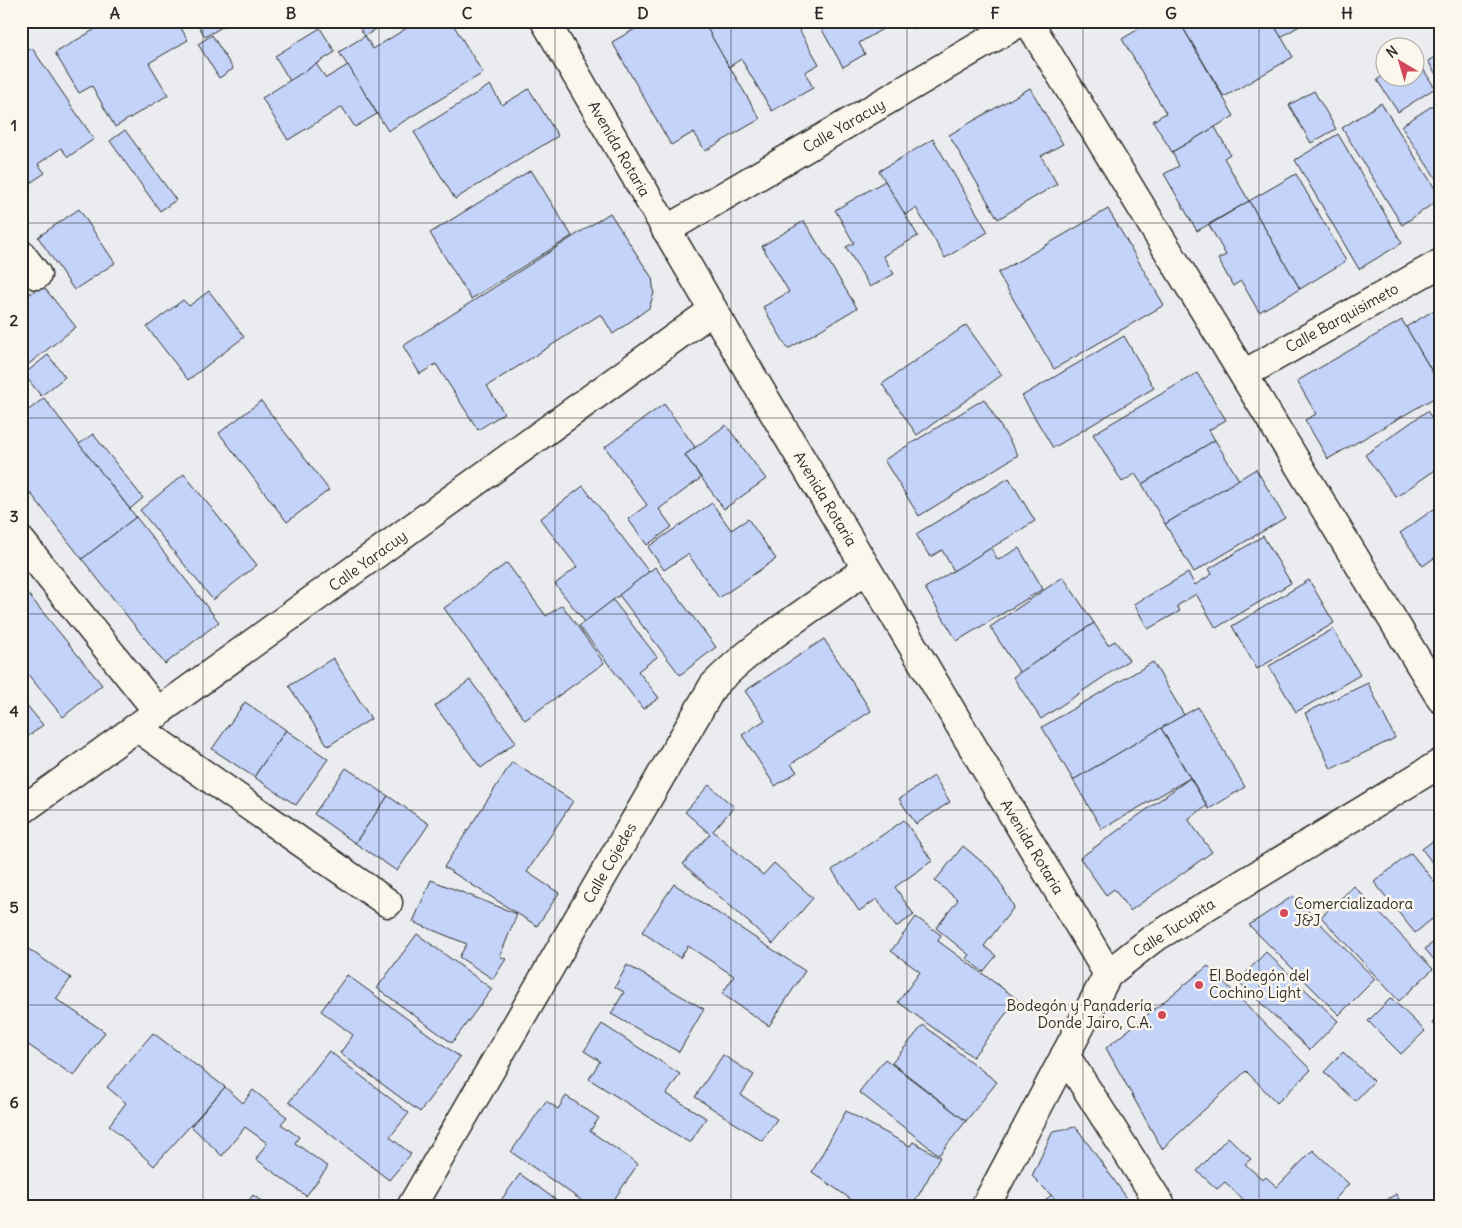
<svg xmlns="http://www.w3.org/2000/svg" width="1462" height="1228" viewBox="0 0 1462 1228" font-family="Delius,sans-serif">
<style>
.building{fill:#c3d3f9;stroke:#2b2b2b}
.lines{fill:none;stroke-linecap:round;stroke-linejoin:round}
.minor-casing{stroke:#2b2b2b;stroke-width:31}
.minor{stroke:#fbf7ec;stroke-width:28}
.grid{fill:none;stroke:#2b2b2b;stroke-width:1;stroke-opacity:0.55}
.poi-dot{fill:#d1495b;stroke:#fbf7ec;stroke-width:2}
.labels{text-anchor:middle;stroke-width:5;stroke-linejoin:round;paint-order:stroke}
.street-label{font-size:15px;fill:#2b2b2b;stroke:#fbf7ec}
.poi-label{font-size:15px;fill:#2b2b2b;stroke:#fbf7ec;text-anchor:start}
.neatline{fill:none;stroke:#2b2b2b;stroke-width:2}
.grid-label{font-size:16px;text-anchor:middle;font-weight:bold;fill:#2b2b2b}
</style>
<rect width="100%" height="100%" fill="#eaecf0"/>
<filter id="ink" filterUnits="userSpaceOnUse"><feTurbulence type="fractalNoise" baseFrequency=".02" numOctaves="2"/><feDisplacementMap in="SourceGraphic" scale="10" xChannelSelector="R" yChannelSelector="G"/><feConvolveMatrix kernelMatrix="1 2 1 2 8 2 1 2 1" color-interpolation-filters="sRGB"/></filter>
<g filter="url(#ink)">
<g class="building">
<path d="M99,21H177L188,40L149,63L168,95L115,127L92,86L79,93L55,53L102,25Z"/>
<path d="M196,21H232L205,37Z"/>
<path d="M355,21H389L365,36Z"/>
<path d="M418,21H451L483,73L388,131L339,52L365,36L373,49Z"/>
<path d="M649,21H703L760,119L705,151L694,132L671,145L612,42Z"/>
<path d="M703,21H794L819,64L805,72L813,88L772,111L741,59L729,67Z"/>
<path d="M817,21H890L891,24L859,43L865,54L843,67Z"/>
<path d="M909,21H927L914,29Z"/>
<path d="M1152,21H1179L1234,116L1172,152L1153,121L1166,113L1122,39Z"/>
<path d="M1179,21H1272L1293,57L1224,97Z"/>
<path d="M1272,21H1308L1281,37Z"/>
<path d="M320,28L335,52L290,81L275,56Z"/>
<path d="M212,35L233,69L219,78L198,44Z"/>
<path d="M32,48L94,139L68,157L61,148L38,164L45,173L21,189V55Z"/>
<path d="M1441,53V83L1428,61Z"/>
<path d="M1415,56L1435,88L1398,112L1377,80L1384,75V78H1414Z"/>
<path d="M316,64L326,78L348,65L377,114L355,127L342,107L288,140L262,98Z"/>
<path d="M490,85L502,105L529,89L558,136L455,199L414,132Z"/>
<path d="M1030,88L1063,144L1041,156L1057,184L998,219L949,135Z"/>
<path d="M1314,91L1336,129L1311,143L1289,105Z"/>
<path d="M1441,100V186L1401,126Z"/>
<path d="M1381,103L1441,198L1402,225L1342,128Z"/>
<path d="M1215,127L1230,154L1224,158L1249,201L1197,231L1164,174L1179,166L1172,152Z"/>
<path d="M125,130L176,200L160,211L110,141Z"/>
<path d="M1338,134L1402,243L1359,269L1295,160Z"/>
<path d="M933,139L988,232L945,258L916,208L905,215L879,171Z"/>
<path d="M531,170L572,236L471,299L430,233Z"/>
<path d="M1296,174L1346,261L1300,289L1249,201Z"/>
<path d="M885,181L918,236L883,256L894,274L870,287L846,247L854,243L835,210Z"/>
<path d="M1249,201L1300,289L1259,312L1241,281L1233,286L1218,259L1226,255L1209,225Z"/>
<path d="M79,209L115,263L74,290L38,237Z"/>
<path d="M1108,209L1164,305L1054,369L998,273Z"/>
<path d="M610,213L652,278L654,293L649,308L613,334L601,314L487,386L504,413L478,430L436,364L420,374L403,346Z"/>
<path d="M804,221L857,308L788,349L763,307L789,292L762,246Z"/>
<path d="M21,283L30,294L42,285L76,327L21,370Z"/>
<path d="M209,291L244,337L188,380L147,327L183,300L189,306Z"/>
<path d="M1441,306V387L1406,327Z"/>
<path d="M1402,320L1441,387V394L1328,459L1305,420L1316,414L1297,381Z"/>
<path d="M966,325L1002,375L917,435L882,384Z"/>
<path d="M1124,336L1154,388L1053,448L1022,396Z"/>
<path d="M48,355L65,377L41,396L24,374Z"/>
<path d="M1197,373L1226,420L1209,430L1215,440L1142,484L1135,474L1122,482L1093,434Z"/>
<path d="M44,398L136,517L82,559L21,481V416Z"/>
<path d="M984,399L1018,455L919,516L884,460Z"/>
<path d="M261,401L329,490L287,522L219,433Z"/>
<path d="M664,404L695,447L685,455L701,478L659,509L672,527L647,545L628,519L647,505L605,447Z"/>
<path d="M1427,411L1441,431V466L1396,497L1365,455Z"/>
<path d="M726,425L766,479L724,509L685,455Z"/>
<path d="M93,434L143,498L130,509L79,444Z"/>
<path d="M1215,440L1239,480L1165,524L1142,484Z"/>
<path d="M1256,469L1285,518L1194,572L1165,524Z"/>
<path d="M184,474L257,565L213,600L140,510Z"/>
<path d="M1009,478L1035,521L954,571L942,550L930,557L916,534Z"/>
<path d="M583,486L649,572L585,622L555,584L577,567L540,519Z"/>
<path d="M712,503L731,530L748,519L776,559L719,598L688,554L664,570L648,547Z"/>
<path d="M1441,504V567L1434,558L1423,566L1400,533Z"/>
<path d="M136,517L219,622L165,664L82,559Z"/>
<path d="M1263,536L1291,583L1216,628L1196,594L1177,606L1180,611L1148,629L1134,604L1188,573L1195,585L1212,574L1209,569Z"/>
<path d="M991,548L998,560L1019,548L1043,589L957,641L925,588Z"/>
<path d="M507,563L546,616L562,605L604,663L525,720L444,608Z"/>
<path d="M655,567L716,647L680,675L619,595Z"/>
<path d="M1063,577L1094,623L1020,673L990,627Z"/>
<path d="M1309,580L1334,623L1257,669L1232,626Z"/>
<path d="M28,594L102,685L63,717L21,666V599Z"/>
<path d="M613,600L657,657L638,671L659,698L643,709L579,626Z"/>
<path d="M1094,623L1108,645L1115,641L1129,660L1041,719L1013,677Z"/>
<path d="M1333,629L1360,675L1296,712L1269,666Z"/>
<path d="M824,639L871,711L791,764L797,772L775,786L742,735L765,720L745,691Z"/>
<path d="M333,658L371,719L328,746L289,686Z"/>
<path d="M1153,662L1184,715L1073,780L1042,727Z"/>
<path d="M470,680L516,742L481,768L435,706Z"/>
<path d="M1368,683L1395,738L1331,769L1305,713Z"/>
<path d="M21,698L43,725L21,742Z"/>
<path d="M245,702L286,730L254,777L212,749Z"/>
<path d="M1198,707L1245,787L1209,809L1161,728Z"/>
<path d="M1161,728L1190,778L1102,829L1073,780Z"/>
<path d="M286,730L328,759L296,805L254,777Z"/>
<path d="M512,762L573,801L527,872L559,893L537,926L444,867Z"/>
<path d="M346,768L388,796L355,843L314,814Z"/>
<path d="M934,776L950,802L916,824L899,799Z"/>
<path d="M1190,778L1207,806L1188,819L1212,852L1130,911L1114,889L1106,895L1080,858Z"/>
<path d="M709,785L734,807L713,831L763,875L774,863L813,898L773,944L683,864L710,834L685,812Z"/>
<path d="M388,796L429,824L397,871L355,843Z"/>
<path d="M904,820L932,861L895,887L914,915L896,927L877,899L859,911L832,870Z"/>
<path d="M1441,835V873H1440L1422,849Z"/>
<path d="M963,846L994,872L1014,907L984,946L996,956L983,972L966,958L969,955L936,928L958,900L935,881Z"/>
<path d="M1411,853L1441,890V931L1432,919L1415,933L1374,882Z"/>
<path d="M431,880L517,914L500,956L506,959L493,979L459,957L467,944L413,922Z"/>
<path d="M674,884L805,971L769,1026L722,994L734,976L688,946L680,958L642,932Z"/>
<path d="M1354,886L1433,969L1399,1001L1321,917Z"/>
<path d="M1293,896L1375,979L1339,1015L1249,925Z"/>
<path d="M916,917L941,935L938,941L1017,999L973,1057L898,1002L920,972L891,951Z"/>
<path d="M417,934L492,989L452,1043L377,988Z"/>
<path d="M1441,936V968L1425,949Z"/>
<path d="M21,944L71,978L56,999L105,1032L74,1076L21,1040Z"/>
<path d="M1266,952L1338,1021L1310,1050L1238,981Z"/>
<path d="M627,965L704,1009L679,1052L611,1014L624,992L615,987Z"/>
<path d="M1208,966L1311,1070L1277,1103L1246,1071L1162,1149L1106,1048Z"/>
<path d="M347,975L460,1057L420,1112L340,1053L353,1035L321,1011Z"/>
<path d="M1391,998L1425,1031L1401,1054L1368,1021Z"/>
<path d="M1441,1015V1034L1432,1023Z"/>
<path d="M602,1024L680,1074L667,1094L706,1118L690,1143L589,1079L600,1061L584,1051Z"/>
<path d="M923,1025L997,1082L966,1121L892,1063Z"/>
<path d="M153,1033L225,1087L154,1166L109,1125L126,1103L107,1087Z"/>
<path d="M329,1051L409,1113L390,1137L411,1154L389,1180L289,1102Z"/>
<path d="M1343,1052L1374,1081L1355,1101L1324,1072Z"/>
<path d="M723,1055L754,1075L741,1095L777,1119L762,1141L695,1097Z"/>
<path d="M885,1059L966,1121L939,1155L859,1092Z"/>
<path d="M225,1087L243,1103L253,1090L287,1117L281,1124L299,1137L295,1143L328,1167L306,1196L256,1159L267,1143L245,1127L222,1156L191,1126Z"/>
<path d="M566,1096L599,1118L590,1131L638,1164L609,1207H591L511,1152L546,1101L558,1109Z"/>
<path d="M846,1111L910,1146L913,1142L940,1157L912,1207H862L812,1172Z"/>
<path d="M1076,1127L1129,1201L1123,1207H1063L1032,1176L1053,1131Z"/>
<path d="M1228,1137L1251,1159L1245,1164L1263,1180L1266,1177L1277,1187L1313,1150L1349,1184L1328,1207H1239L1244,1200L1225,1182L1217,1189L1197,1171Z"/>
<path d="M520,1174L566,1207H496Z"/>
<path d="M1396,1194L1403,1207H1376Z"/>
<path d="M253,1195L269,1207H243Z"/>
<path d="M1051,1195L1063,1207H1039Z"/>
</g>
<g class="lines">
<defs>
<g id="minor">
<path d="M545,21L743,361L1108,974"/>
<path d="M1028,21L1441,699"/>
<path d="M666,230L1022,21"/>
<path d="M21,254L37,275"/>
<path d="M1244,374L1441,263"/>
<path d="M21,541L159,713"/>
<path d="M138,728L388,903"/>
<path d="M21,811L713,310"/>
<path d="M1065,1055L1162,1207"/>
<path d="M411,1207L713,686C754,643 818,605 866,569"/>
<path d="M985,1207L1108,974L1151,940L1441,763"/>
</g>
</defs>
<use href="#minor" class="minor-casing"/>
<use href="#minor" class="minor"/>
</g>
</g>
<path class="grid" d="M203,21V1207M379,21V1207M555,21V1207M731,21V1207M907,21V1207M1083,21V1207M1259,21V1207M21,223H1441M21,418H1441M21,614H1441M21,810H1441M21,1005H1441"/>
<g class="poi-dot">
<circle cx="1284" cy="913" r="5"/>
<circle cx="1199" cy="985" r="5"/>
<circle cx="1162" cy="1015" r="5"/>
</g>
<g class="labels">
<g class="street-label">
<text transform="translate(844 126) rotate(-30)" y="5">Calle Yaracuy</text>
<text transform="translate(619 149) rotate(60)" y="5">Avenida Rotaria</text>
<text transform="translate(1342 318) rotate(-29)" y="5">Calle Barquisimeto</text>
<text transform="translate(825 499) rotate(59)" y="5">Avenida Rotaria</text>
<text transform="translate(368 561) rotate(-36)" y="5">Calle Yaracuy</text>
<text transform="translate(1032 847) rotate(59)" y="5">Avenida Rotaria</text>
<text transform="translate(610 863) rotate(-60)" y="5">Calle Cojedes</text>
<text transform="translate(1174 928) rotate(-33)" y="5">Calle Tucupita</text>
</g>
<g class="poi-label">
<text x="1294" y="909">Comercializadora<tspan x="1294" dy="17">J&amp;J</tspan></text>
<text x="1209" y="981">El Bodegón del<tspan x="1209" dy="17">Cochino Light</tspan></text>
<text x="1152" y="1011" text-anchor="end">Bodegón y Panadería<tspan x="1152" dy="17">Donde Jairo, C.A.</tspan></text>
</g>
</g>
<rect width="1462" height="1228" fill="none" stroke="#fbf7ec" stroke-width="55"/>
<g transform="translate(1400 62) rotate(322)"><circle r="24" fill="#fbf7ec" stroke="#a8a59f"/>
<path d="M0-4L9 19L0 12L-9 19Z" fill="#d1495b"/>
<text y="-8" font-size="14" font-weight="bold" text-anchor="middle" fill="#2b2b2b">N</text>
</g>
<rect x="28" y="28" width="1406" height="1172" class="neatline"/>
<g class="grid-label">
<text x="115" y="19">A</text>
<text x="291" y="19">B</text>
<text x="467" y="19">C</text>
<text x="643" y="19">D</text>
<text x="819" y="19">E</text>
<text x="995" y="19">F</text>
<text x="1171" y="19">G</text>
<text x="1347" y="19">H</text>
<text x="14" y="131">1</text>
<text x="14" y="326">2</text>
<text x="14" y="522">3</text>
<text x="14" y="717">4</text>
<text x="14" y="913">5</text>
<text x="14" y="1108">6</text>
</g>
</svg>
